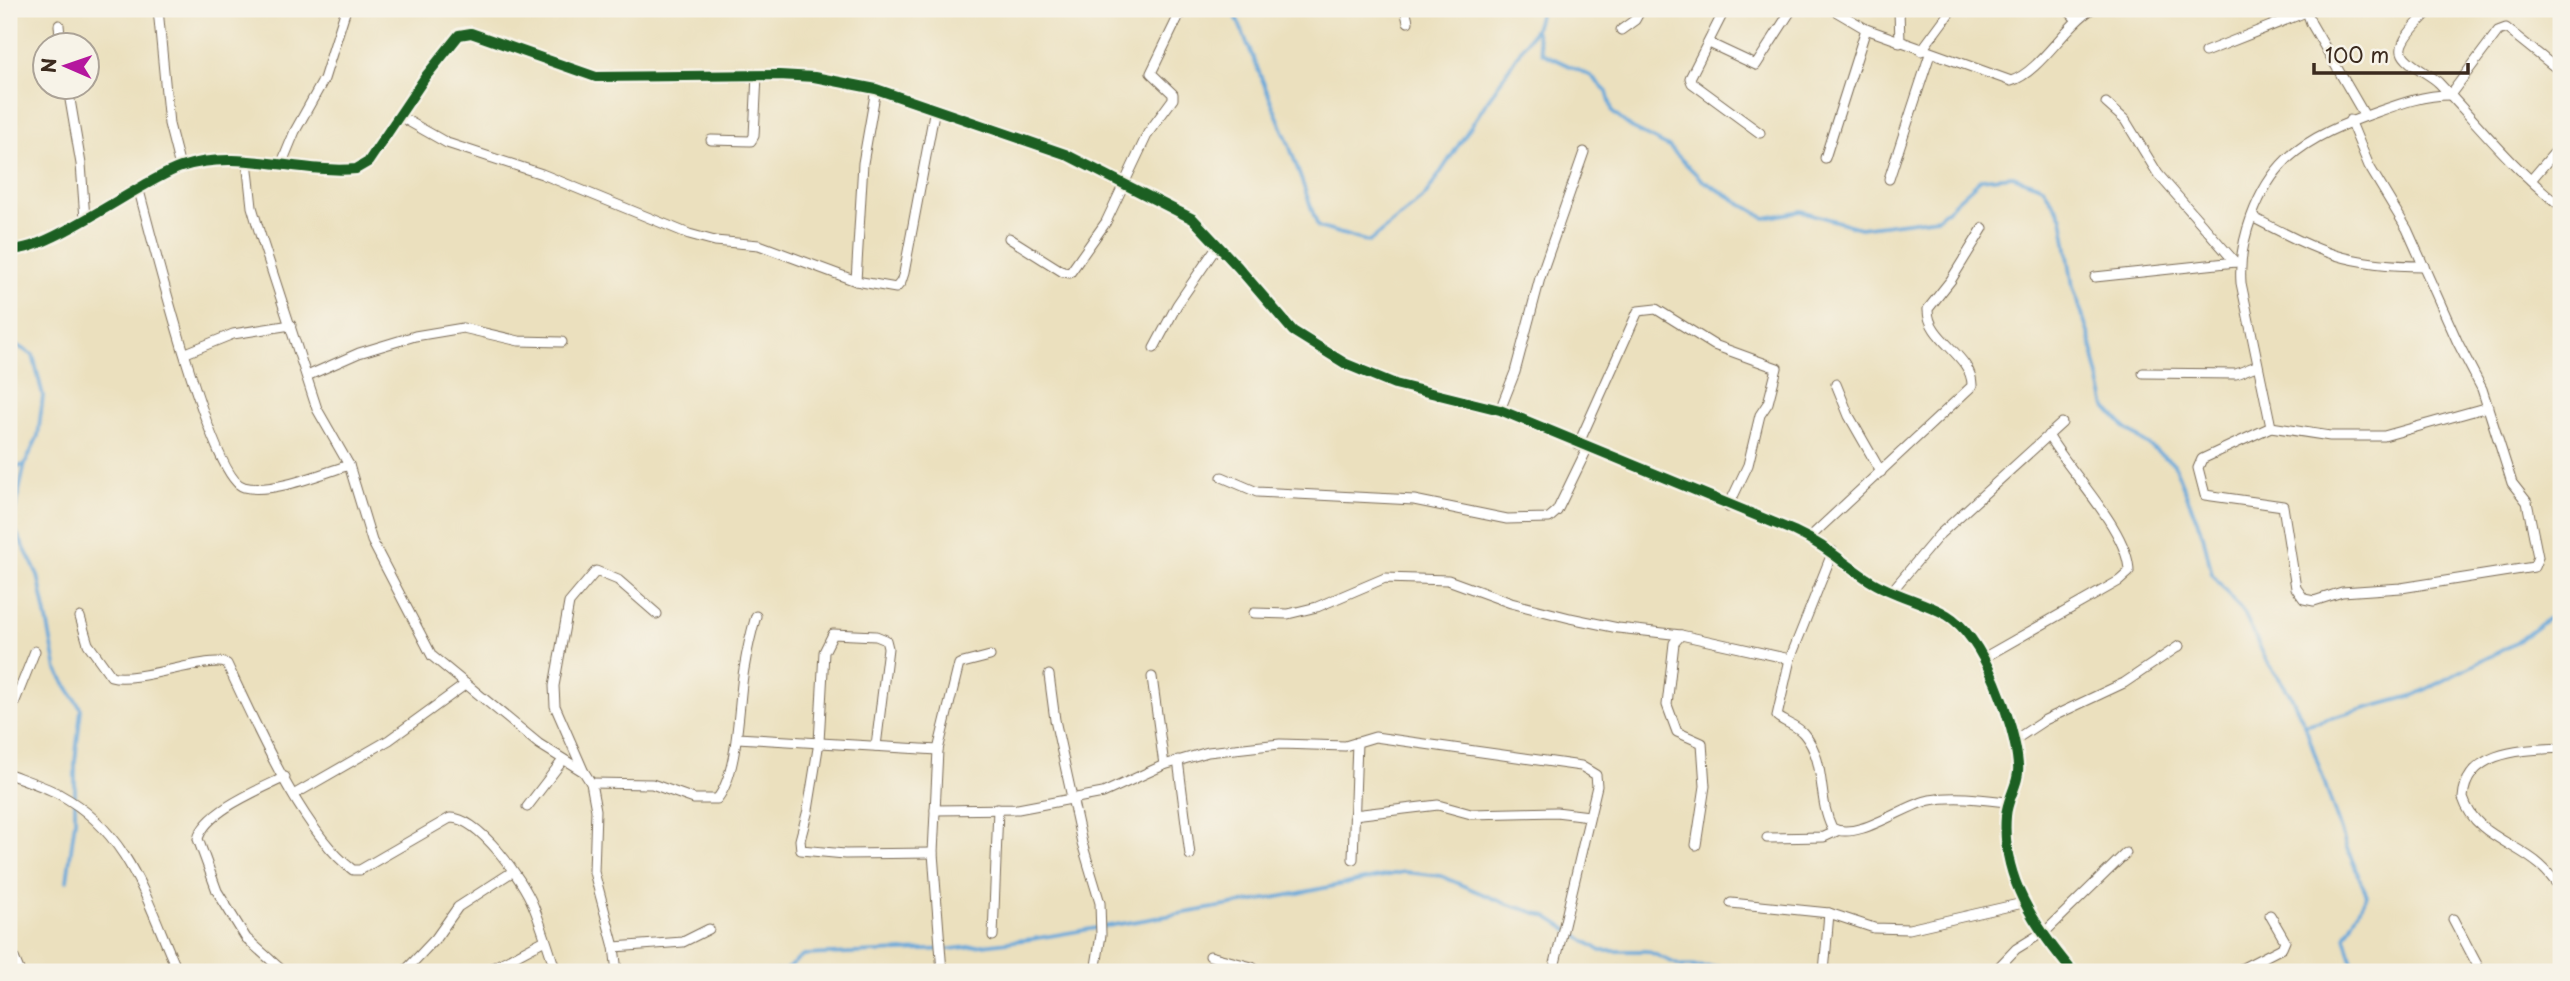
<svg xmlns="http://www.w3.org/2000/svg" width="2570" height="981" viewBox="0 0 2570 981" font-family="'Playpen Sans',sans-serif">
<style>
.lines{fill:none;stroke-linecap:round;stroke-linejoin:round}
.stream{stroke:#66a7da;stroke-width:3.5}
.minor-casing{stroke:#796a56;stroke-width:11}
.minor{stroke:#fff;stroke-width:9}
.cycleway-casing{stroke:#f7f3e8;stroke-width:15}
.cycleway{stroke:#1b5e20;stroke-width:10}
</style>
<rect width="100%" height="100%" fill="#f7f3e8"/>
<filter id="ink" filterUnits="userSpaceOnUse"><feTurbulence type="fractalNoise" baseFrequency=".0143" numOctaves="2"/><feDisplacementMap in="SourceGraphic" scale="14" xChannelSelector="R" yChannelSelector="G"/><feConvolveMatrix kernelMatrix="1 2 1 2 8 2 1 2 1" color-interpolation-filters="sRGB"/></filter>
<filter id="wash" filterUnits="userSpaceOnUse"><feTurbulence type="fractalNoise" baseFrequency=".00686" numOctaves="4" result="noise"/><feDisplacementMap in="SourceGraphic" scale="28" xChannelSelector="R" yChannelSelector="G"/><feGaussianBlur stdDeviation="1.57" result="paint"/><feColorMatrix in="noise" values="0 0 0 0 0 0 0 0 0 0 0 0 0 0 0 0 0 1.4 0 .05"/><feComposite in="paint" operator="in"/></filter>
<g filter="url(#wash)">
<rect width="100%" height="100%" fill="#ebe0be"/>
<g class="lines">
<g class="stream">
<path d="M1233,9L1288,142L1318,227L1369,242L1425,196L1534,30"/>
<path d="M1541,9L1535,29L1542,53L1591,76L1607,92L1613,113L1633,129L1669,147L1702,180L1765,218L1801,211L1860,228L1938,218L1981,179L2013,176L2043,187L2062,217L2073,287L2089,335L2106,407L2125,428L2174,464L2203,535L2212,574L2245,615L2265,658L2290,694L2305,725L2346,846L2367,895L2345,936L2355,972"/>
<path d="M9,341L33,355L43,396L38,436L25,464L12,524L38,575L57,670L81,709L75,762V820L67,881"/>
<path d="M9,469L24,465"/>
<path d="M2305,725L2415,695L2516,643L2561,609"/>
<path d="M767,972L785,971L803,955L951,949L1032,939L1284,896L1404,872L1441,876L1504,903L1546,916L1601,951H1647L1681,966L1722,967L1729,972"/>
</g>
</g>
</g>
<g filter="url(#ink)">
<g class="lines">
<defs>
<g id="minor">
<path d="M158,9L169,124L180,167"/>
<path d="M1405,9L1408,22"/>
<path d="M1725,9L1690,78L1692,83L1760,133"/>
<path d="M1832,9L1866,29L2011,81C2040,72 2064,26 2092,9"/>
<path d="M1899,9L1900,43"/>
<path d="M2067,9L2076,19"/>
<path d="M2306,9L2311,23L2365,116"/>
<path d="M2431,9C2423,18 2399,39 2402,52C2405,64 2431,74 2439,83C2479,125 2515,171 2561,206"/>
<path d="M59,25L61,46"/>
<path d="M1621,30L1635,20L1641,9"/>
<path d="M1709,43L1756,65L1792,9"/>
<path d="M1921,51L1952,9"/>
<path d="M2205,52L2306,12"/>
<path d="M68,88L81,164L85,219"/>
<path d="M2106,103L2125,120L2158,174L2235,262"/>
<path d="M401,117L447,143L542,174L689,234L715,241L759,245L856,281L896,288L901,282L904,273L935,108"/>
<path d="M2350,120L2369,166L2407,229L2458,343L2482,389L2512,483L2527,502L2538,557L2534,567L2401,588L2342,592L2314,601L2304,599L2296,588L2283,506L2205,495L2198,468L2202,459L2271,427L2330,436H2384L2488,407"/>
<path d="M711,140L751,141L754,136L757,75"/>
<path d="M1825,158L1866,29"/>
<path d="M247,161L252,207L260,234L317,409L349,465L372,541L432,656L539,744L584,772L591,783L596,810L594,872L614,947L617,972"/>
<path d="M281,165L295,131L324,79L346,9"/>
<path d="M1889,179L1930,54"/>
<path d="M2531,180L2561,145"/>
<path d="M138,187C150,230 211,480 244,487C272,494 321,474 349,465"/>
<path d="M2252,217C2320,252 2346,266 2424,266"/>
<path d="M1009,238L1063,272L1070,273L1106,222L1148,133L1173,99V94L1151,73L1181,11"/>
<path d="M9,249C42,256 142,180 181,167C238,148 298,174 356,169L368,162L426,76L459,35L471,33L596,77L779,75L814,77L876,89L1065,154L1193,219L1238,267L1293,331L1346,364L1395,384L1500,410L1794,531C1825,545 1843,563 1869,580C1894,596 1923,601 1947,615C1984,637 2015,724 2018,765C2020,783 2007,798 2006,816C2001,877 2035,927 2073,972"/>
<path d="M2095,277L2236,262"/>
<path d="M856,281L863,163L876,89"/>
<path d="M1154,348L1177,305L1218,245"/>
<path d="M186,353L233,334L291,325"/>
<path d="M2143,373L2236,374L2256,366"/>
<path d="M307,376L359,353L415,336L463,328L519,341L562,342"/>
<path d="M1836,384L1849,416L1881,472"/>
<path d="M1500,410L1515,372L1540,278L1584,152"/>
<path d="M2271,427L2241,283C2238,242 2257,188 2287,159C2312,136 2346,123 2377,112C2402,103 2424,95 2450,95L2498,31L2506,28L2561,72"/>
<path d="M1578,445L1638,311L1656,309L1714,345L1777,368L1768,403L1760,415L1748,465L1728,507"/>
<path d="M1222,477L1257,492L1414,500L1507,519L1549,518L1557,511L1587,449"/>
<path d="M1809,538L1972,386C1973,355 1927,340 1928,309L1951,280L1983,228"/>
<path d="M1833,551L1790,659L1777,716C1785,723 1797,725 1804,734C1827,762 1817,798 1832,828C1857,842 1904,805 1930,800C1954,795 1982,799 2006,802"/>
<path d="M1891,592L1940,534L2062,423"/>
<path d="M1254,613L1288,614L1317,607L1385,578L1448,580L1511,603L1570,618L1618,628L1681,635L1790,659"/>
<path d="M80,617L88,644L111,676C136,684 213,654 227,664C255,723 302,832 353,870H360L450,818C479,817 523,880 533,905C542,927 549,950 556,972"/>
<path d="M1681,635L1674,643L1667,705L1677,732L1702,743L1705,786L1696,845"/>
<path d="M1985,657L2119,581L2129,572C2129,531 2069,472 2048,435"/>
<path d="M1049,675L1055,720L1082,843L1100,903L1101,935L1095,972"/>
<path d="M1152,677L1164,765"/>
<path d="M9,716L35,651"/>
<path d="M737,738L938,750"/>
<path d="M2013,741L2045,720L2124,683L2179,646"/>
<path d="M876,746L888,648L886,640L876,636L833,634L824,652L819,742L808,810L800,840L801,850L845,854L933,853"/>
<path d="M2561,748C2526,750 2466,749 2463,798C2475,835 2514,842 2540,865C2548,872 2555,881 2561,890"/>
<path d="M1178,760L1190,855"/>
<path d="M583,770L555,706L554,686L569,603L596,571L618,580L657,614"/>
<path d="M9,774C25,780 43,786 59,794C131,833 147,903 178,972"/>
<path d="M591,783L652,784L694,799H717C739,773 738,703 744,669C747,651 751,633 756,616"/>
<path d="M295,794L389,740L466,684"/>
<path d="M527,807L563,760"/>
<path d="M935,810L1018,809L1103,793L1164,765L1208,752L1280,744L1345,746L1375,737L1581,766L1596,775L1597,786L1553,972"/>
<path d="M1354,815L1438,805L1471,814L1556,812L1589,816"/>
<path d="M1767,838L1824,837L1837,831"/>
<path d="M1353,859L1357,742"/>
<path d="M1731,903L1829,913L1874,928L1909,929L2023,903"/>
<path d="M2453,919L2481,972"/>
<path d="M993,936L998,809"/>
<path d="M9,946L20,972"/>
<path d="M614,947L683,942L709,929"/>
<path d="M1210,956L1252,967L1259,972"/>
<path d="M284,972L246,938L217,891L198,839C205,811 261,789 285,777"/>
<path d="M404,972L436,938L458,907L512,872"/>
<path d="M485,972L545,940"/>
<path d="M942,972L933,853L938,750L959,664L990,656"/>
<path d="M1824,972L1829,913"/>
<path d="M1994,972L2016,949L2047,930L2126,853"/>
<path d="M2235,972L2282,948L2285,941L2270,915"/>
</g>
</defs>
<use href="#minor" class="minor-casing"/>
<use href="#minor" class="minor"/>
<defs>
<path id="cycleway" d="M9,249C42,256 142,180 181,167C238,148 298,174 356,169L368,162L426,76L459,35L471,33L596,77L779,75L814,77L876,89L1065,154L1193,219L1238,267L1293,331L1346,364L1395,384L1500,410L1794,531C1825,545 1843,563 1869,580C1894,596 1923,601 1947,615C1984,637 2015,724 2018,765C2020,783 2007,798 2006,816C2001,877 2035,927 2073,972"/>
</defs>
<use href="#cycleway" class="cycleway-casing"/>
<use href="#cycleway" class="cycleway"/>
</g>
</g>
<rect width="2570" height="981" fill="none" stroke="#f7f3e8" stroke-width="35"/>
<g transform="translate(66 66) rotate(272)"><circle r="33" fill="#f7f3e8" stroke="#aca397" stroke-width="2"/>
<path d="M0-5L12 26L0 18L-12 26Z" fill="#b5179e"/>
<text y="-10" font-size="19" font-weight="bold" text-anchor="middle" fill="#3b2a1e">N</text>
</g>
<path d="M2314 63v10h154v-10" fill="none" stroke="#3b2a1e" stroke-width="3.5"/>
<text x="2325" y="63" font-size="21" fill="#3b2a1e" stroke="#f7f3e8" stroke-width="5" paint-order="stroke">100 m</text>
</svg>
